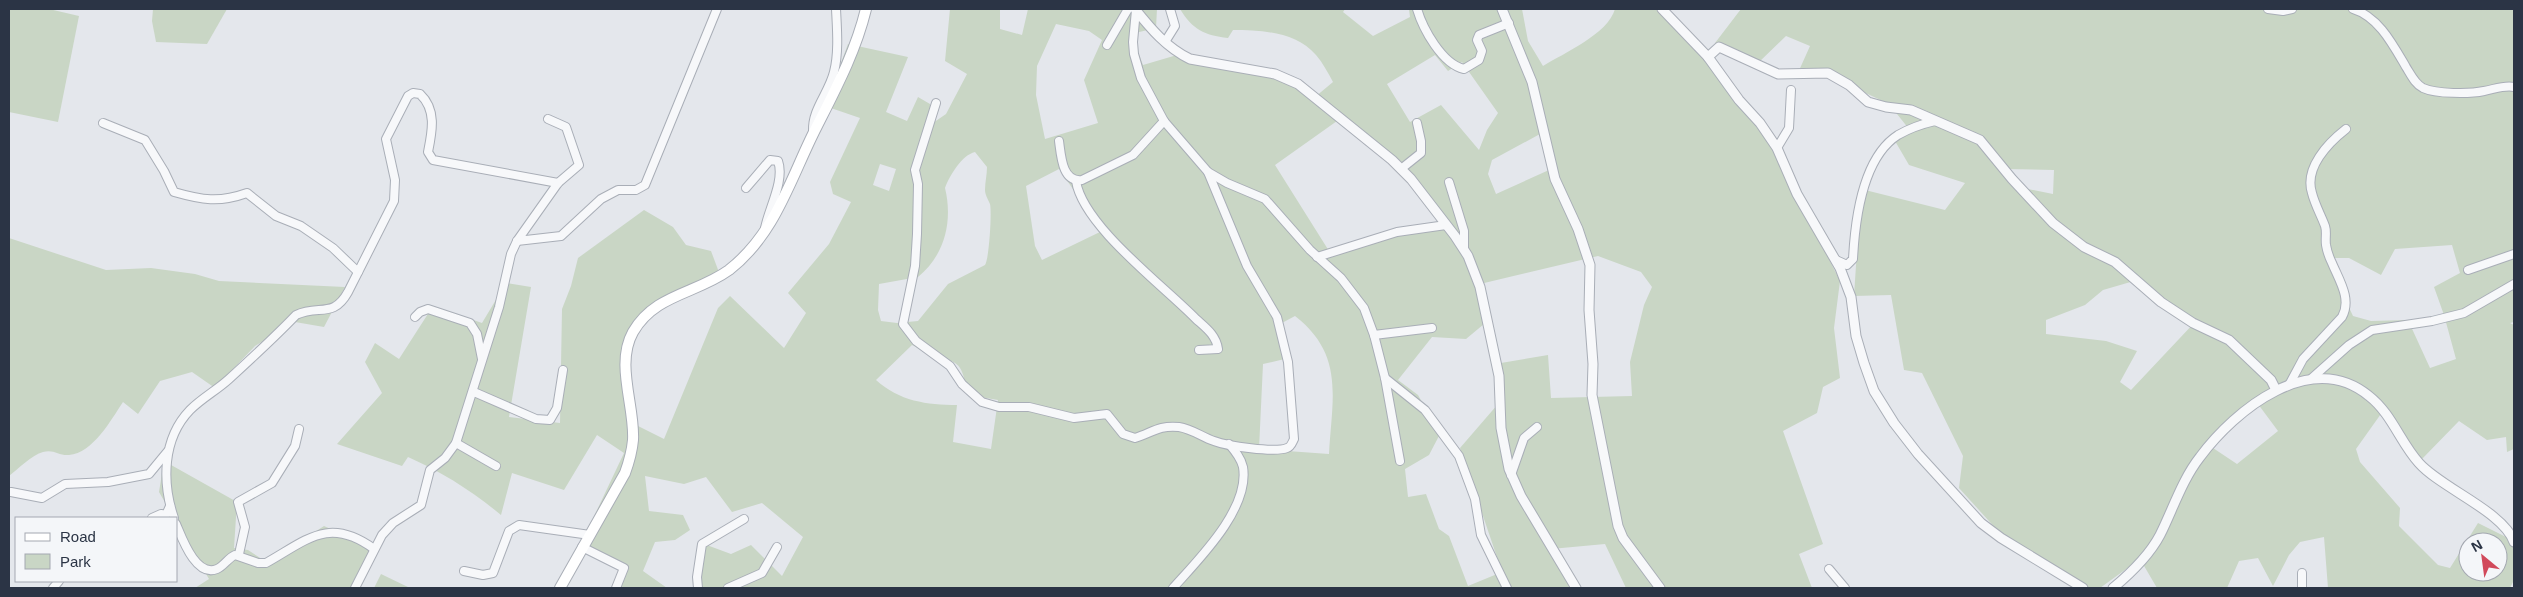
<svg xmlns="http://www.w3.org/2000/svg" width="2523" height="597" viewBox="0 0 2523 597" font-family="Arial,sans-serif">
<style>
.green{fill:#c9d6c5;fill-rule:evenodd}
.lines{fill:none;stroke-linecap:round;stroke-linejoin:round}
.minor-casing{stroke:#a9aeb7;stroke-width:10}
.tertiary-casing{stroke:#a9aeb7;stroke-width:11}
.secondary-casing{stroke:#a9aeb7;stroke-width:12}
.minor{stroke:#f7f8fa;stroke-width:8}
.tertiary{stroke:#f7f8fa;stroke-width:9}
.secondary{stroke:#fff;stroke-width:10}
</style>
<rect width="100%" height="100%" fill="#e4e7ec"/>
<g class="green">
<path d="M9,9H49L79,16L58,122L9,112Z"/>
<path d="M153,9H227L207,44L156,42L152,21Z"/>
<path d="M950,9H1000V29L1022,35L1028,9H1157L1156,28L1131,34L1143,65L1177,55L1278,77L1315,97L1333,82C1328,73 1323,63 1316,55C1296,32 1262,30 1233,30L1228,38C1204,35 1193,30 1180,9H1345L1343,12L1373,36L1410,17L1409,9H1522L1528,41L1543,66C1564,53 1608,34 1615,9H1661L1712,67L1768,137L1840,281L1834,328L1840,378L1823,387L1817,413L1783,431L1823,544L1799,554L1812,588H1626L1605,544L1551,549L1573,588H695L704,544L731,554L751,545L782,576L803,537L762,503L732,512L706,477L684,484L645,476L649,511L683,515L690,530L675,540L655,542L643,571L667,588H614L625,566L580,546L624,453L597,435L564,490L512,473L501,515C472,491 442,472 408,457L402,466L337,444L382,393L365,362L375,343L399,359L433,306L482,323L506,283L531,287L509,417L560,423L562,309L571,286L578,258L644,210L673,227L686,245L711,251L720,275L646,311L624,360L634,424L664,439L718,308L730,296L784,348L806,313L788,293L829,244L851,202L833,194L830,182L860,118L825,106L848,44L908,57L886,112L907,121L918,97L930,104V125L946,114L967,74L945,61ZM1056,24L1089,31L1102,40L1084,80L1098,123L1045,139L1036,95L1037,66ZM1435,55L1448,71L1462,62L1498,113L1487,130L1479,150L1441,105L1410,122L1387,84ZM1337,121L1350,129L1422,189L1449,227L1370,240L1329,251L1275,165ZM1540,134L1549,170L1496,194L1488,174L1492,160ZM975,152L987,167C987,175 985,182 985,190C985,195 988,199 990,204C992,212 989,260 985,265L948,284L918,321L897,323L881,321L878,310L879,284L918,277C945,255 953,221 945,188C950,175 962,155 975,152ZM880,164L896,169L889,191L873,185ZM1059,169L1102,231L1042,260L1035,246L1026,186ZM1598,256L1641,272L1652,287L1644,305L1630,362L1632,396L1551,398L1548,355L1501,363L1498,404L1460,448L1502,572L1468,586L1449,536L1439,529L1426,494L1408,497L1405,469L1429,455L1440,434L1418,395L1398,380L1432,337L1466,339L1484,324L1480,284ZM1295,316C1345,355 1332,398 1329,454L1259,449L1263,364L1289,358L1280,324ZM912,345C919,348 926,354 933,356C956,361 962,362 966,388L980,397L998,400L991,449L953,442L957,405C927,405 899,401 876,380Z"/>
<path d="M1741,9H2514V322L2510,323L2514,325V449L2507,452L2506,437L2487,440L2459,421L2422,459L2383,411L2356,449L2360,462L2400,508L2399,526L2438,565L2450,568L2478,523L2512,540L2514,538V580L2510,588H2328L2324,537L2300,542L2289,555L2273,586L2258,558L2239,561L2227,588H2157L2140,559L2100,588H2090L1998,531L1959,488L1963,456L1922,373L1904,370L1891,295L1854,296L1861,189L1945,210L1965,183L1909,165L1895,141L1909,129L1889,104L1857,89L1835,72L1797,75L1810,46L1786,36L1757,64L1715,43ZM2005,169L2054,170L2053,194L2013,186ZM2452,245L2460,273L2434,287L2444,315L2456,359L2430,368L2408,320L2371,321L2353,316L2344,297L2332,258H2349L2381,275L2395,249ZM2134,281L2195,322L2131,390L2120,382L2137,351L2106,341L2046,334V320L2085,305L2103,290ZM2255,400L2278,431L2237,464L2210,446ZM2468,542H2498V572H2468Z"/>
<path d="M9,238L106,270L151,268L195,274L219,281L345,287L324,327L295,322L255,346L215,388L192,372L160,381L138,414L123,402C111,420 93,453 69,455C59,456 54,449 43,452C32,455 18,469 9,476Z"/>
<path d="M164,461L237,502L234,548L248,550L268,563L324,526L371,547L350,588H195L209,579L159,492Z"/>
<path d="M381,574L410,588H374Z"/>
</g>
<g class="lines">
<defs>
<g id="minor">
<path d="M1417,9C1423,29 1442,64 1464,69L1479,60L1482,51L1477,40L1479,35L1509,23"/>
<path d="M2268,9L2283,11L2292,9"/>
<path d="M2353,9C2379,17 2393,45 2406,67C2411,75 2415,84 2423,88C2436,94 2470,94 2484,91C2495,89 2504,85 2514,87"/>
<path d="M1136,10L1133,42L1134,54L1141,78L1164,121L1208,172L1227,183L1265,199L1310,250L1341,278L1364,308L1374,335L1385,378L1400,461"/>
<path d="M1165,42L1175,26L1170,9"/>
<path d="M1107,45L1128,9"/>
<path d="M936,103L915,170L918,184L917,234L915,266L903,324L916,341L950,366L962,384L982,402L999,407H1029L1074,418L1107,414L1123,434L1135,438C1152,433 1158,425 1179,427C1192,429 1202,437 1214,441C1227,446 1275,453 1287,448C1291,447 1292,443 1294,439L1288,362L1277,317L1247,266L1208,172"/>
<path d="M103,123L145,140L164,171L174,192C202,200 219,203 247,193L276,216L301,226L333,248L358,272"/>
<path d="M813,131C812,109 829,93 834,72C839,52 837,29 836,9"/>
<path d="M1059,141C1061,155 1062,183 1082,180L1133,155L1164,121"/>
<path d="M1777,148L1789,128L1791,90"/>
<path d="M1401,169L1421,153V141L1417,123"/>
<path d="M1076,181C1083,226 1164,286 1196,319C1206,328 1216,335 1218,349L1199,350"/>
<path d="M1449,182L1464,231V249"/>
<path d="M746,188L770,160L778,161C785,180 769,208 765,228"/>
<path d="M517,241L561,236L601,199L618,190H636L645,185L717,9"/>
<path d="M1317,257L1397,232L1446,225"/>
<path d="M1836,260L1847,265L1853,259C1855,220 1862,158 1898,135C1910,128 1922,124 1935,121"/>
<path d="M2468,270L2514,254"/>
<path d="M415,317L420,312L428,309L470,323L477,334L482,359"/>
<path d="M1374,335L1432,328"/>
<path d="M1385,378L1425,410L1459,456L1475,499L1481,535L1507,588"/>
<path d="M2312,378L2349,345L2372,330L2432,321L2464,313L2514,284"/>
<path d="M2289,385L2303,359L2342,317C2352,299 2339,280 2332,263C2329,257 2327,251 2326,245C2325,238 2327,232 2325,226C2321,215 2315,205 2312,193C2304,168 2328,143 2346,129"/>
<path d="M474,392L536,419L550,420L557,408L563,370"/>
<path d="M456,443L496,466"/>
<path d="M1511,475L1524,438L1537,427"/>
<path d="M11,492L42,498L65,484L108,482L149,474L168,451"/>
<path d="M152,518L161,514L166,515L170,506"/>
<path d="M174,518C162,483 162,439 190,410C202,398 217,390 229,379C252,358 275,337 296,315C319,304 333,319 348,292L394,201L395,180L386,139L408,96L413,93L420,94C437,110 432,132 428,152L433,160L558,183"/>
<path d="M176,524C182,538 196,578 217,569C224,566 228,558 235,555L258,563H266C307,540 329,516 374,549"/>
<path d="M582,547L624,568L616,588"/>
<path d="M239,554L245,527L238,502L272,483L295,446L299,429"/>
<path d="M1829,569L1845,588"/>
<path d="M464,571L483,575L493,573L509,531L519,525L590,535"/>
<path d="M53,588L59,581"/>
<path d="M355,588L382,535L393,523L421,505L430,470L445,458L456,443L499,307L511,254L517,241L558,183L579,165L566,127L548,119"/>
<path d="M698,588L697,577L702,544L744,519"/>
<path d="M728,588L762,573L777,547"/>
<path d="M1173,588C1198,560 1250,509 1243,467C1241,458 1235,451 1229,444"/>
<path d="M2302,588V573"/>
</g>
<g id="tertiary">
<path d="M1135,9C1151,29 1167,48 1190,59L1275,74L1298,84L1392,160L1411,179L1455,236L1468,256L1480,287L1499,376L1501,428L1509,469L1521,496L1576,588"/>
<path d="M1502,9L1532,82L1555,179L1578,229L1590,265L1589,310L1593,364L1592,395L1618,526L1623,538L1660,588"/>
<path d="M1662,9L1708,57L1739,100L1760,123L1777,148L1797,194L1840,268L1851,297L1856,336L1864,363L1874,391L1894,423L1918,454L1981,523L2001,538L2083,588"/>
<path d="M1708,57L1719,47L1778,74L1828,73L1849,85L1868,102L1886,107L1911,110L1980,140L2012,179L2053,223L2084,247L2115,262L2161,302L2193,323L2229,340L2271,380L2276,390"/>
<path d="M2113,588C2131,573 2149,556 2160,535C2173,509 2182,480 2200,457C2235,410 2311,348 2369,396C2392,414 2400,442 2419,463C2441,488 2504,512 2514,542"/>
</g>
<path id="secondary" d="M560,588L625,473C629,462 632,451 633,440C635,406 615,364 633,332C655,294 696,294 729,270C774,235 789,183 813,134C834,92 855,54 866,9"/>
</defs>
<use href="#minor" class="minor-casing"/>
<use href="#tertiary" class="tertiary-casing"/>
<use href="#secondary" class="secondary-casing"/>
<use href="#minor" class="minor"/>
<use href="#tertiary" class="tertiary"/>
<use href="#secondary" class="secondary"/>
</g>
<rect width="2523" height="597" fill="none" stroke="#2b3445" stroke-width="20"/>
<rect x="15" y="517" width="162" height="65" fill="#f4f6f9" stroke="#a4a8b1"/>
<rect x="25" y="533" width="25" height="8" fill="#ffffff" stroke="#a4a8b1"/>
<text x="60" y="542" font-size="15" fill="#2b3445">Road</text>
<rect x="25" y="554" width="25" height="15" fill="#c9d6c5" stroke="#a4a8b1"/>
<text x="60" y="567" font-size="15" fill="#2b3445">Park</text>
<g transform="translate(2483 557) rotate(331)"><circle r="24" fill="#f4f6f9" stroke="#a4a8b1"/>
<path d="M0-4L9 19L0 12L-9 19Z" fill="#d1495b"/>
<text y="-8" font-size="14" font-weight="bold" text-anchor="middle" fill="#2b3445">N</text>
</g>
</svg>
